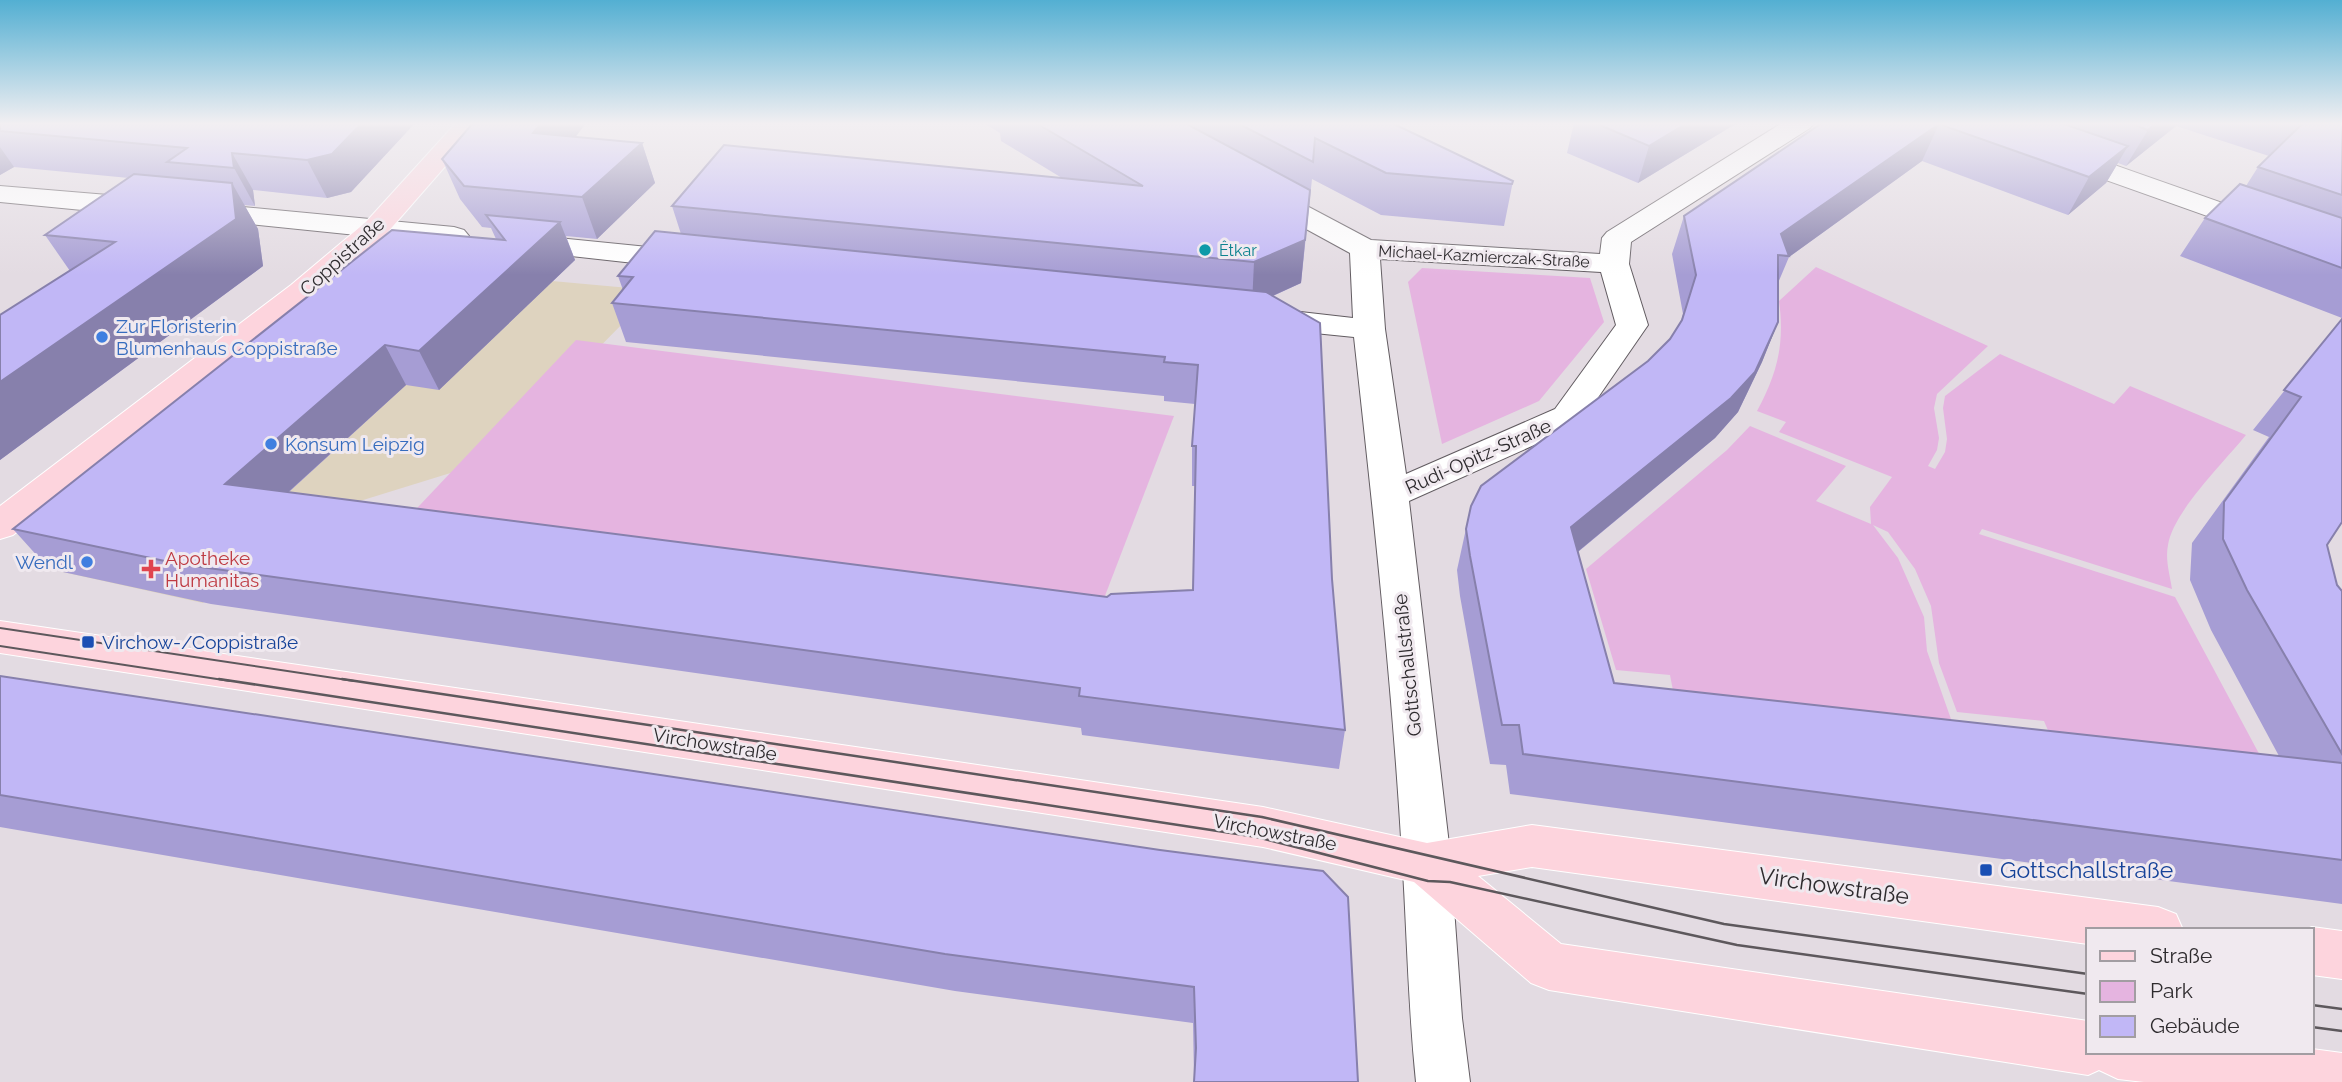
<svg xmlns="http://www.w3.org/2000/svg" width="2342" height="1082" viewBox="0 0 2342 1082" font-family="Raleway,sans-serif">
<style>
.commercial{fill:#ded3bf}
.green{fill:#e5b4e0}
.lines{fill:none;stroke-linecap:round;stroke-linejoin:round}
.minor-casing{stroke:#625c61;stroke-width:2}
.major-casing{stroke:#fff;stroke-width:2}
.minor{fill:#fff;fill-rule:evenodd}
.major{fill:#fdd4dd;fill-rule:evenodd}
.tram-far1{stroke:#5d585c;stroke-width:2}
.tram{stroke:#5d585c;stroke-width:2.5}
.wall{fill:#a69dd4}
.shaded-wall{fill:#8780ac}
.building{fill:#c1b7f6;stroke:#8780ac;stroke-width:2}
.culture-dot{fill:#0f9aa8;stroke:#f0e9ef;stroke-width:2.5}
.shop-dot{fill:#3f7fe0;stroke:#f0e9ef;stroke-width:2.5}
.health-dot{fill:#e0444e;stroke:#f0e9ef;stroke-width:2.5}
.transit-dot{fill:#1a4fb4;stroke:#f0e9ef;stroke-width:2.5}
.labels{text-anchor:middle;stroke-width:6;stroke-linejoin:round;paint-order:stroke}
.far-culture-label{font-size:16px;fill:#0d838f;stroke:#f0e9ef;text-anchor:start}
.far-street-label{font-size:16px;fill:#2e2b2e;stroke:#f0e9ef}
.street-label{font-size:19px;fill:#2e2b2e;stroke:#f0e9ef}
.shop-label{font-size:19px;fill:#366cbe;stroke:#f0e9ef;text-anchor:start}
.health-label{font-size:19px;fill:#be3a42;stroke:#f0e9ef;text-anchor:start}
.transit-label{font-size:19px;fill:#164399;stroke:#f0e9ef;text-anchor:start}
.near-transit-label{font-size:23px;fill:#164399;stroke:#f0e9ef;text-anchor:start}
.near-street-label{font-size:23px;fill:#2e2b2e;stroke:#f0e9ef}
</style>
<rect width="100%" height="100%" fill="#e3dbe2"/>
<path class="commercial" d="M411,268L651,290L632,314L486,462L276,527L203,603L49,569Z"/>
<g class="green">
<path d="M1816,267L1988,346L1937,394L1934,408L1939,438L1937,450L1928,466L1935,469L1945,452L1947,439L1943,408L1945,396L2000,354L2114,404L2130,386L2246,435C2224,462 2173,512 2168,545C2165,560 2170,575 2172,589L1982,529L1979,534L2175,597L2271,776L2056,749L2044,721L1957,712L1939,663L1931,606L1915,569L1888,532L1873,525L1898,558L1924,617L1927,651L1958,739L1676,706L1670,675L1616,670L1586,569L1727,450L1750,426L1846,466L1816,501L1871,524L1870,507L1892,477L1779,432L1786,422L1757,411C1777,374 1785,344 1779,301Z"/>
<path d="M1422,268L1590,278L1604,322L1539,401L1442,444L1408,282Z"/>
<path d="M576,340L1174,416L1098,614L402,524Z"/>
</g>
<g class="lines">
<defs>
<g id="minor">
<path d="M1782,123H1814L1810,128L1631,242L1629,264L1648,325L1579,425L1409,501L1450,853L1462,1018L1470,1082H1416C1408,1006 1407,930 1402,854C1392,682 1373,509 1354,337L1266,328L1255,325L1250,318L1255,311L1266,308L1353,318L1350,253L1253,200L1249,194L1253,188L1263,186L1273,188L1371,240L1600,254L1602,238L1607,232ZM1380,259L1601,272L1616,325L1555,409L1406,474L1385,329Z"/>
<path d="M1956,123H1995L2342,245V264L1960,128Z"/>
<path d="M0,186L144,198L154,201L158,207L154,213L144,216L0,202Z"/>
<path d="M201,203L454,227L464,230L469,236L464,242L454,245L191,218L187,212L191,206Z"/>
<path d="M518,234L688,251L699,254L703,260L699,266L688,269L508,249L503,243L508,237Z"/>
</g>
<g id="major">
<path d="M456,123H483L386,234L313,299L13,535L0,539V506L291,285L366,222Z"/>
<path d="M0,621L1263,807L1427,843L1532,825L2158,907L2176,914L2183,930H2088V944L1532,867L1478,876L1561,944L2088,1021V1052H2312V1049L2342,1053V1082H2144L2118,1079L2099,1070L2088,1075L1549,990L1531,983L1414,882L1263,847L0,653Z"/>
<path d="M2312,927L2342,931V979L2312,975V930H2305Z"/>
</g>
</defs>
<use href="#minor" class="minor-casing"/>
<use href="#major" class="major-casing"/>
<use href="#minor" class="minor"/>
<use href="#major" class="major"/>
<g class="tram-far1">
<path d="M0,628L354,681"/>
<path d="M0,646L230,681"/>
</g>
<g class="tram">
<path d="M219,679L1257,837L1428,881L1450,882L1737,945L2088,994"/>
<path d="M342,679L1262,817L1724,924L2088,974"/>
<path d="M2312,1005L2342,1009"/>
<path d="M2312,1027L2342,1031"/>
</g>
</g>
<g class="wall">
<path d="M0,123H415L351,192L327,198L253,190L255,206L244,205L258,229L263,266L0,460V315L70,271L45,235L129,178L14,167L0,175Z"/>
<path d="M984,123H1392L1513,181L1504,226L1381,215L1312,179L1301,283L1273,296L1332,579L1345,730L1339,769L1082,735L1081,728L211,604L49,569L13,529L496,239L491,228L482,227L460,199L442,159L575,137L642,143L655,183L597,239L566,236L575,260L439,390L406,385L289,492L1107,597L1193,590L1195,486H1192V446L1195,404L1164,401V396L626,342L612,303L623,290L618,276L681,234L672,206L1062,178L1001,141L1000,133Z"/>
<path d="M1574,123H1737L1638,183L1567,153Z"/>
<path d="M1822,123H2342V318L2180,256L2205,218L2246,186L2258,167L2269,156L2176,126L2126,166L2118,163L2106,183L2068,215L1922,161L1789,257L1778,283V322L1762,362L1738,412L1715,438L1578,552L1614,683L2279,756L2211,630L2190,580L2192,543L2269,437L2253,430L2342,319L2327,545L2337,585L2342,591V904L1510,794L1506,765L1490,764L1460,596L1457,570L1471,506L1648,361L1670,339L1681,321L1683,314L1672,254L1684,216Z"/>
<path d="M0,676L1160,850L1323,871L1194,1076L1193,1023L955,991L0,827Z"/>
</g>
<g class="shaded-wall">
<path d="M362,123H415L351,192L327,198L307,160Z"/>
<path d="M541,123H586L548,174L533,133Z"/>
<path d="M1687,123H1737L1638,183L1649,146Z"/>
<path d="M2156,123H2177L2176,126L2126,166L2148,130Z"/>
<path d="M1939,124L1922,161L1789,257L1778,255L1781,234Z"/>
<path d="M642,143L655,183L597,239L582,197Z"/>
<path d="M2128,146L2106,183L2068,215L2089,177Z"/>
<path d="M0,147L14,167L0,175Z"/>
<path d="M232,153L253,190L255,206L234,168Z"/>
<path d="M232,183L258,229L263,266L0,460V382Z"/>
<path d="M1310,190L1301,283L1252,305L1254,262Z"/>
<path d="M560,222L575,260L439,390L419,351Z"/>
<path d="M1778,322L1762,362L1738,412L1715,438L1558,568L1571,527Z"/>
<path d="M385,345L406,385L253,524L225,484Z"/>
</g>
<g class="building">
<path d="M0,123H362L332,154L307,160L232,153L234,168L167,162L187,148L0,131Z"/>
<path d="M473,123H541L533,133L642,143L582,197L464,186L442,159Z"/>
<path d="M1036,123H1185L1310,190L1305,240L1254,262L672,206L724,145L1143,186Z"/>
<path d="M1237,123H1392L1513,181L1512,184L1386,173L1315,138L1313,162Z"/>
<path d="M1595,123H1687L1649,146Z"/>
<path d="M1822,123H2061L2128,146L2089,177L1939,124L1781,234L1789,256L1778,255V322L1755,372L1731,398L1571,527L1614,683L2342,763V860L1523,754L1519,725H1502L1470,556L1466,529L1471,506L1481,486L1648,361L1670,339L1682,320L1696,275L1684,216Z"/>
<path d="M2129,123H2156L2148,130Z"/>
<path d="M2303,123H2342V195L2258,167Z"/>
<path d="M134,174L232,183L236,219L0,382V315L115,242L45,235Z"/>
<path d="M2240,184L2342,218V268L2205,218Z"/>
<path d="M486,215L560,222L419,351L385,345L225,484L1107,597L1111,594L1193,590L1196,446H1192L1198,365L1164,362L1165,357L612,303L633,277L618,276L655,231L1266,292L1320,323L1332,579L1345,730L1079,696L1080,688L179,564L13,529L392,230L505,240Z"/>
<path d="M2342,319V522L2327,545L2337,585L2342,591V754L2247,590L2223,539L2224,502L2301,397L2284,390Z"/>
<path d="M0,676L1160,850L1323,871L1348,897L1358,1082H1194L1196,1048L1194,987L945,954L0,795Z"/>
</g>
<linearGradient id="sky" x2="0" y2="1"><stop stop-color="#53afd2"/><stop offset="0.45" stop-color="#f2eff2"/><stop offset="1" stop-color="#f2eff2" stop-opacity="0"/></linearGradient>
<rect width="2342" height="275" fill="url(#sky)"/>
<circle class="culture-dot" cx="1205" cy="250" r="7"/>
<g class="shop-dot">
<circle cx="102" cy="337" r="7"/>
<circle cx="271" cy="444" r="7"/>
<circle cx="87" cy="562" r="7"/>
</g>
<path class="health-dot" d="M147.5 558.5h7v7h7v7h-7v7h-7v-7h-7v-7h7z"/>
<g class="transit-dot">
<rect x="81" y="635" width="14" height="14" rx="3.5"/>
<rect x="1979" y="863" width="14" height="14" rx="3.5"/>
</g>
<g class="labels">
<g class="far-culture-label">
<text x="1219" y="256">Êtkar</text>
</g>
<g class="far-street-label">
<text transform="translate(1484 256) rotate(3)" y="6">Michael-Kazmierczak-Straße</text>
</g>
<g class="street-label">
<text transform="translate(342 256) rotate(-42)" y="7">Coppistraße</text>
<text transform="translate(1478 456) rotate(-24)" y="7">Rudi-Opitz-Straße</text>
<text transform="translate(1407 665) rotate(-96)" y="7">Gottschallstraße</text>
<text transform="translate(715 744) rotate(9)" y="7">Virchowstraße</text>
<text transform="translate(1275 832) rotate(11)" y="7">Virchowstraße</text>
</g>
<g class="shop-label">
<text x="116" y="333">Zur Floristerin<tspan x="116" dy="22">Blumenhaus Coppistraße</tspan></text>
<text x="285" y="451">Konsum Leipzig</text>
<text x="73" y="569" text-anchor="end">Wendl</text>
</g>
<g class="health-label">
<text x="165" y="565">Apotheke<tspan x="165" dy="22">Humanitas</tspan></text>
</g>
<g class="transit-label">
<text x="102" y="649">Virchow-/Coppistraße</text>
</g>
<g class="near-transit-label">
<text x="2000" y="878">Gottschallstraße</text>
</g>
<g class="near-street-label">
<text transform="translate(1834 886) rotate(8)" y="8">Virchowstraße</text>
</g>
</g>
<rect x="2086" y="928" width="228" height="126" fill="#f0e9ef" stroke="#a29da2" stroke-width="2"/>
<rect x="2100" y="951" width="35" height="10" fill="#fdd4dd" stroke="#a29da2" stroke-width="2"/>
<text x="2150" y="963" font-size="21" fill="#2e2b2e">Straße</text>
<rect x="2100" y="981" width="35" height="21" fill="#e5b4e0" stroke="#a29da2" stroke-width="2"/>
<text x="2150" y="998" font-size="21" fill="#2e2b2e">Park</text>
<rect x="2100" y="1016" width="35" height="21" fill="#c1b7f6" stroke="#a29da2" stroke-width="2"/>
<text x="2150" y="1033" font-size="21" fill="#2e2b2e">Gebäude</text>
</svg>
